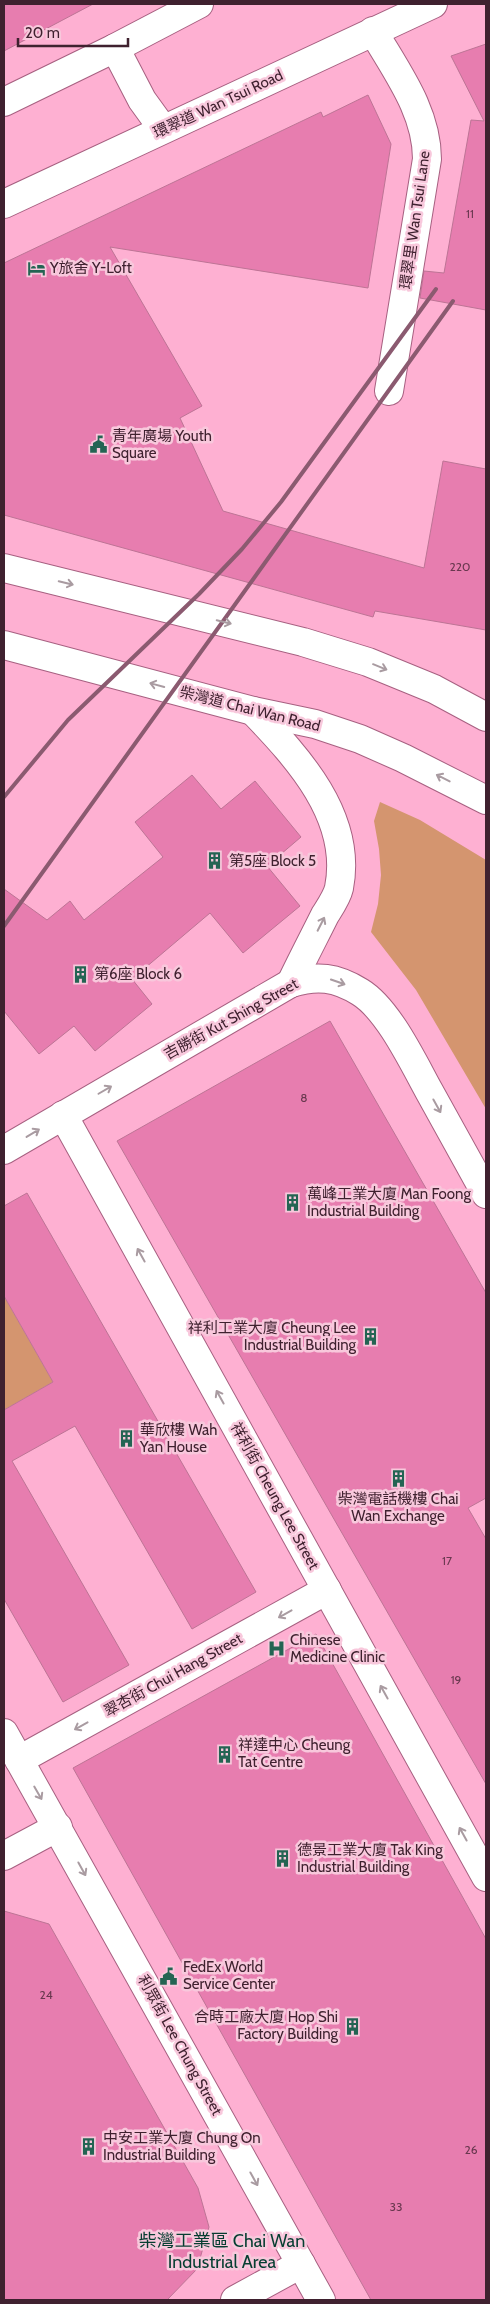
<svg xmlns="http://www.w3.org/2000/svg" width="490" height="2304" viewBox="0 0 490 2304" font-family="Cabin,'Noto Sans TC',sans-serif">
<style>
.green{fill:#d4956f}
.building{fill:#e77daf;stroke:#bd7495}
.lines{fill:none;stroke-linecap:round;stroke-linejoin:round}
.street-casing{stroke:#a76081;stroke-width:30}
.secondary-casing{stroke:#a76081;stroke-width:30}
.primary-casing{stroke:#a76081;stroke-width:30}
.street{stroke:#fff;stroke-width:28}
.secondary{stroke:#fff;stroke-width:28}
.primary{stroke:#fff;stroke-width:28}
.rail{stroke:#8b5a70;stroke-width:4}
.oneway{stroke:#a99ba1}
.labels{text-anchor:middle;stroke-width:5;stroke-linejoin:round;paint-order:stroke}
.number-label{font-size:12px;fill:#69384f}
.street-label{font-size:15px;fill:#3f212f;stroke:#f8c8dc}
.poi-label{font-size:15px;fill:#3f212f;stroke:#f8c8dc;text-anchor:start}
.quarter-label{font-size:18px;fill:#063e31;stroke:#f8c8dc}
</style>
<rect width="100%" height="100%" fill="#feb0d2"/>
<g class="green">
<path d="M380,802L420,820L486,860V1109L416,990L371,932L378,904L381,875L379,849L374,821Z"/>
<path d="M4,1296L53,1382L4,1410Z"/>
</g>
<g class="building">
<path d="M4,4H93L4,51Z"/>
<path d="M486,44V310L420,298L424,271L444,273L471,120L484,121L451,56Z"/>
<path d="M368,95L391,144L368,288L110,247L202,406L180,418L223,511L424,568L443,461L486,469V630L375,611L373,617L4,515V263L321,112L323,117Z"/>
<path d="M192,775L221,809L255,781L301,837L267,866L300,906L243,953L210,913L132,979L152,1004L95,1051L74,1026L39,1054L4,1011V889L47,920L70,901L84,920L163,857L135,822Z"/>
<path d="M330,1021L486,1293V1498L468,1508L486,1539V1784L117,1141Z"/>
<path d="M27,1193L256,1592L192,1629L75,1426L12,1461L129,1665L63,1702L4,1599V1410L53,1382L4,1296V1206Z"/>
<path d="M316,1634L486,1939V2300H371L73,1768Z"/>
<path d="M4,1911L49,1924L198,2188L209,2227L197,2269L167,2300H4Z"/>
</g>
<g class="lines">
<defs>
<g id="street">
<path d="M373,31C396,71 427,111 427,159L389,391"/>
<path d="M115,48L142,100L163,129"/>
<path d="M4,102L115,48L199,4"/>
<path d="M291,983C317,975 336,977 360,992C388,1009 413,1062 429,1091C448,1126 467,1160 486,1194"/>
<path d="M63,1115L486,1877"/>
<path d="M4,1733L321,2300"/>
<path d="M19,1760L327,1590"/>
<path d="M4,1856L58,1827"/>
<path d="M235,2300L301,2264"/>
</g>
<g id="secondary">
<path d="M4,204L433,4"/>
<path d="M4,1150L291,983"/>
</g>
<g id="primary">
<path d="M4,568L303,642L368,662L434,689L486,717"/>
<path d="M4,645L253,711L315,724L360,739L403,758L486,800"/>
<path d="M253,711C298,758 353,817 339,888C337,897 330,907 325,915C314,937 302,960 291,983"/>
</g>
</defs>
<use href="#street" class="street-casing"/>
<use href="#secondary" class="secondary-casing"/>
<use href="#primary" class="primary-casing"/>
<use href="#street" class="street"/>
<use href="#secondary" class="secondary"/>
<use href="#primary" class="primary"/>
<g class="rail">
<path d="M4,797L68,720L199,594L242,549L281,502L436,289"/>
<path d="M4,926L453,301"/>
</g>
</g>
<defs><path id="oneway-shaft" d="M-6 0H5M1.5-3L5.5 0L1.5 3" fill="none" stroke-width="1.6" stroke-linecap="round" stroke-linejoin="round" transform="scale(1.25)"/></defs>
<g class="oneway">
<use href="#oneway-shaft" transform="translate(66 583) rotate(14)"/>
<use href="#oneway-shaft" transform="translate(224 622) rotate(14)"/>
<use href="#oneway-shaft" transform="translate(380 667) rotate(22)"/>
<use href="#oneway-shaft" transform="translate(157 685) rotate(-165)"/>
<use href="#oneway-shaft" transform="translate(443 778) rotate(-153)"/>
<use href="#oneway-shaft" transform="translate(321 924) rotate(-63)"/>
<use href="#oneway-shaft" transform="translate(338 982) rotate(19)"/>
<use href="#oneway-shaft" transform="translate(105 1090) rotate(-30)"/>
<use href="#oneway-shaft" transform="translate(437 1106) rotate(61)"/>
<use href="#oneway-shaft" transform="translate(33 1133) rotate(-31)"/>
<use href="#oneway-shaft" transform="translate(141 1255) rotate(-119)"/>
<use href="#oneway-shaft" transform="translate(220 1397) rotate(-119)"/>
<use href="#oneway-shaft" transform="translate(285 1614) rotate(151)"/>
<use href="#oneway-shaft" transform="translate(384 1692) rotate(-119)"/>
<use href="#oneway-shaft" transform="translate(81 1726) rotate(151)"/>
<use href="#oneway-shaft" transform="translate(38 1793) rotate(60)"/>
<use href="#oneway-shaft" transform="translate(463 1834) rotate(-119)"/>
<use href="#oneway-shaft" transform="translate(82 1869) rotate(61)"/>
<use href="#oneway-shaft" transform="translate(254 2179) rotate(61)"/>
</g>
<defs>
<symbol id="hotel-bare" viewBox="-9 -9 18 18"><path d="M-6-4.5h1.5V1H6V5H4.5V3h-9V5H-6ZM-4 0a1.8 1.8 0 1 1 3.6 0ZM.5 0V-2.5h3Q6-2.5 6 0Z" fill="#246453" stroke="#f8c8dc" stroke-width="2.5" paint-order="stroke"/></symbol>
<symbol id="civic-bare" viewBox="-9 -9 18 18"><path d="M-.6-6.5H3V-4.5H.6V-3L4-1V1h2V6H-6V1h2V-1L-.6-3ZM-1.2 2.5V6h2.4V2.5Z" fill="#246453" stroke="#f8c8dc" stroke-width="2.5" paint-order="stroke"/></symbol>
<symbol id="building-bare" viewBox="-9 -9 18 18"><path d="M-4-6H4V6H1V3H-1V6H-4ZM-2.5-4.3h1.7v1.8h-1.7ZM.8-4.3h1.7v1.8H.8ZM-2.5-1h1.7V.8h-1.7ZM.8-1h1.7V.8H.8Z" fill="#246453" stroke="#f8c8dc" stroke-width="2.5" paint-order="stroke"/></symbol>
<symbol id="hospital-bare" viewBox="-9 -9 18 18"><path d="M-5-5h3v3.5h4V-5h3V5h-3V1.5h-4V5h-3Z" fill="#246453" stroke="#f8c8dc" stroke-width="2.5" paint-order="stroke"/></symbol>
</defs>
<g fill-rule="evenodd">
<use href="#hotel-bare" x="24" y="256" width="25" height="25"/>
<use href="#civic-bare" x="86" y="432" width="25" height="25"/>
<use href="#building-bare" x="202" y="848" width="25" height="25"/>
<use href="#building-bare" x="68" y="962" width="25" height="25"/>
<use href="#building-bare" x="280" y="1190" width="25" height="25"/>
<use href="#building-bare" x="358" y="1324" width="25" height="25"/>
<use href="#building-bare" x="114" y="1426" width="25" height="25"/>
<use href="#building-bare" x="386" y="1466" width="25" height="25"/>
<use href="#hospital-bare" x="264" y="1636" width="25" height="25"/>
<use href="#building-bare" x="212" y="1742" width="25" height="25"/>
<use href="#building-bare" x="270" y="1846" width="25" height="25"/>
<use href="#civic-bare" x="156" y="1964" width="25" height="25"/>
<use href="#building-bare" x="340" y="2014" width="25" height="25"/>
<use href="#building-bare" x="76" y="2134" width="25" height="25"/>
</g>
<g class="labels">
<g class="number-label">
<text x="470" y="218">11</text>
<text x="460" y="571">220</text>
<text x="304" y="1102">8</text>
<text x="447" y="1565">17</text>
<text x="456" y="1684">19</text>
<text x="46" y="1999">24</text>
<text x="471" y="2154">26</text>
<text x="396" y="2211">33</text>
</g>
<g class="street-label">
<text transform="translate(218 104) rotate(-25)" y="5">環翠道 Wan Tsui Road</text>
<text transform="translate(415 220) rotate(-82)" y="5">環翠里 Wan Tsui Lane</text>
<text transform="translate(250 709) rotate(14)" y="5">柴灣道 Chai Wan Road</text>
<text transform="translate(231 1019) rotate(-29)" y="5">吉勝街 Kut Shing Street</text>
<text transform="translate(275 1496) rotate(61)" y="5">祥利街 Cheung Lee Street</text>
<text transform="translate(173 1675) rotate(-29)" y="5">翠杏街 Chui Hang Street</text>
<text transform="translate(180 2045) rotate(61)" y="5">利眾街 Lee Chung Street</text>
</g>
<g class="poi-label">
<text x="50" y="273">Y旅舍 Y-Loft</text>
<text x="112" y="441">青年廣場 Youth<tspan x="112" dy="17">Square</tspan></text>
<text x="229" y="866">第5座 Block 5</text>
<text x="94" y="979">第6座 Block 6</text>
<text x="307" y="1199">萬峰工業大廈 Man Foong<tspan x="307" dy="17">Industrial Building</tspan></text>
<text x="356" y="1333" text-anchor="end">祥利工業大廈 Cheung Lee<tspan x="356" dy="17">Industrial Building</tspan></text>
<text x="140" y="1435">華欣樓 Wah<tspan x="140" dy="17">Yan House</tspan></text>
<text x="398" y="1504" text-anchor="middle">柴灣電話機樓 Chai<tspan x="398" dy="17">Wan Exchange</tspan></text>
<text x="290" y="1645">Chinese<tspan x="290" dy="17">Medicine Clinic</tspan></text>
<text x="238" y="1750">祥達中心 Cheung<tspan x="238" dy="17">Tat Centre</tspan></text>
<text x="297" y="1855">德景工業大廈 Tak King<tspan x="297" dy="17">Industrial Building</tspan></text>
<text x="183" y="1972">FedEx World<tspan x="183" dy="17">Service Center</tspan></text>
<text x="338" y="2022" text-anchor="end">合時工廠大廈 Hop Shi<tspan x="338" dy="17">Factory Building</tspan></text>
<text x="103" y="2143">中安工業大廈 Chung On<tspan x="103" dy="17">Industrial Building</tspan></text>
</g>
<g class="quarter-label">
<text x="222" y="2247">柴灣工業區 Chai Wan<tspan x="222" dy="21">Industrial Area</tspan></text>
</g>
</g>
<rect width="490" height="2304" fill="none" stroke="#3f212f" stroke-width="10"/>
<path d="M18 38v8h110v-8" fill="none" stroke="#3f212f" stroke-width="2.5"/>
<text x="25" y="38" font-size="15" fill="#3f212f" stroke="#f8c8dc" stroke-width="4" paint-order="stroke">20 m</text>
</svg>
